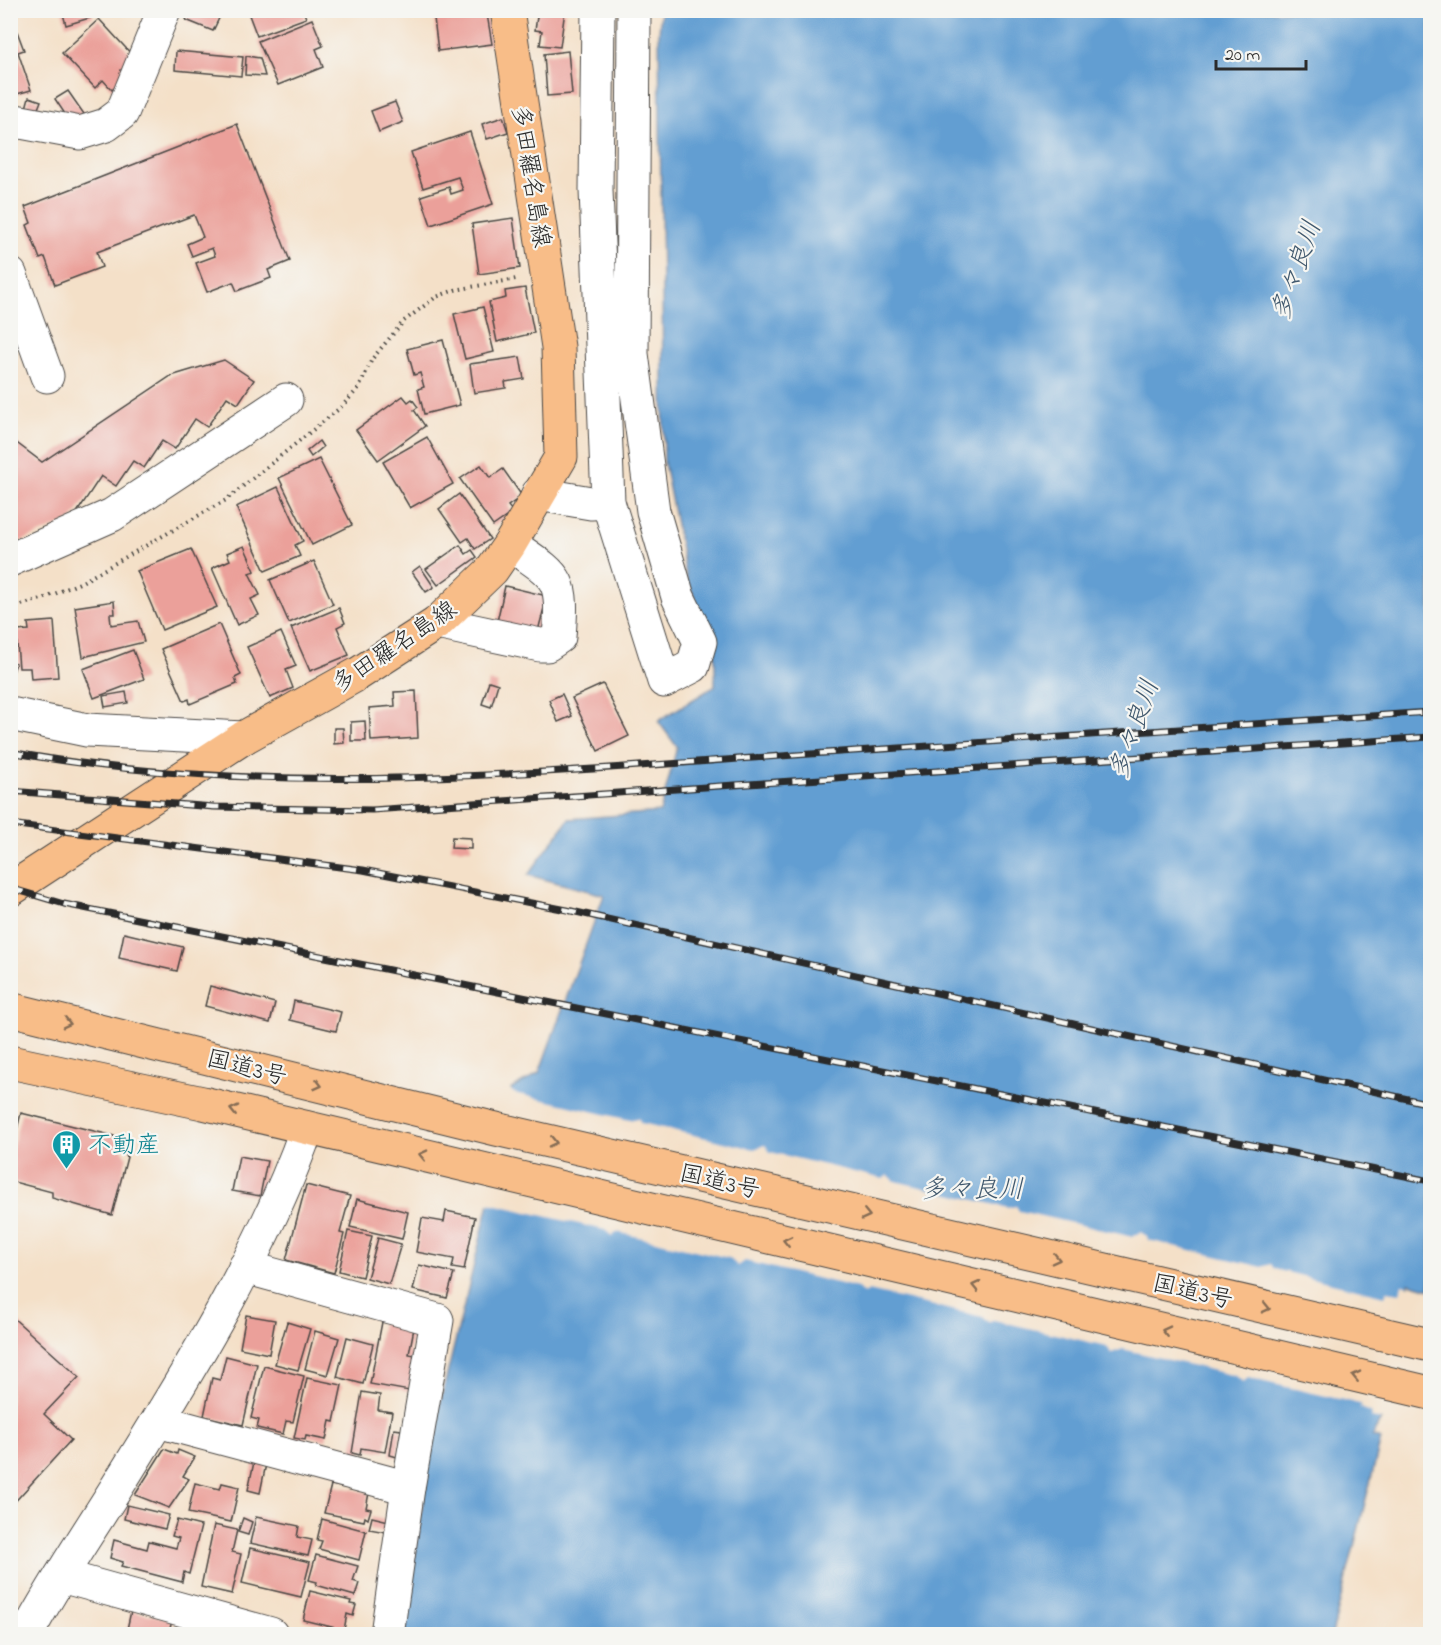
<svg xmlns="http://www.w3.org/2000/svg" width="1441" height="1645" viewBox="0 0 1441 1645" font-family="'Indie Flower','Klee One',sans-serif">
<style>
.water{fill:#629ed2;stroke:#46647e;stroke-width:1.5}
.pier{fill:#f4e0c8}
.building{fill:#eba09a}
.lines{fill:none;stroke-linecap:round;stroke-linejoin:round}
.minor-casing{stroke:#494643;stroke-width:35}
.major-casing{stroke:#494643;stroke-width:35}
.highway-casing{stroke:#494643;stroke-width:35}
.path{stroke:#494643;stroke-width:4;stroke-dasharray:1.5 4.5;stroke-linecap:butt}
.minor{stroke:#fff;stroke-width:33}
.major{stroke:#f8bd88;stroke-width:33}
.highway{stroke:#f8bd88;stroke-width:33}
.rail-casing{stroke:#2b2b2b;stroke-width:7}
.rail{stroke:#f6f6f2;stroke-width:4.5;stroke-dasharray:14;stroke-linecap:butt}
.oneway{stroke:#876d55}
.labels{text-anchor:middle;stroke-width:4.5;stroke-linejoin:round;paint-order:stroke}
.street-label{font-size:24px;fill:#2b2b2b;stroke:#f6f6f2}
.culture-label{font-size:24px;fill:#0d838f;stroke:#f6f6f2;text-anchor:start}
.water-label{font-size:26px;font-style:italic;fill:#41596e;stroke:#f6f6f2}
</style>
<rect width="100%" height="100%" fill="#f6f6f2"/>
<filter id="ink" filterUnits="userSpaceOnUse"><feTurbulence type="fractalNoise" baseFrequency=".0167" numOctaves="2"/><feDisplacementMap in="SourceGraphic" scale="12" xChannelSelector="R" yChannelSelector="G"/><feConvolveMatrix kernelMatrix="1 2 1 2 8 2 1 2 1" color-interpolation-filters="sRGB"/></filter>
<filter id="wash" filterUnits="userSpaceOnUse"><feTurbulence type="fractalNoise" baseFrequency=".008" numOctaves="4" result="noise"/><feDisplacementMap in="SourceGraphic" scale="24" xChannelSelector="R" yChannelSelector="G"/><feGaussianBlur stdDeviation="1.35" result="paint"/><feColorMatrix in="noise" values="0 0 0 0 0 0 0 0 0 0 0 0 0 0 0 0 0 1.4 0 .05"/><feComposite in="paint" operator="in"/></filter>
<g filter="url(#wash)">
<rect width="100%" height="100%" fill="#f4e0c8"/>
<path class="water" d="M661,11H1430V1289L1409,1283L1381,1420L1372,1436L1381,1439L1332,1634H404L433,1432L489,1203L510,1090L539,1073L604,895L528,875L569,819L660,812L677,747L658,721L715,686V645L687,580L664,463L659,33Z"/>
<path class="pier" d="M509,1088L514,1093L629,1120L638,1118L641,1123L754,1149L765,1145L770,1152L883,1179L888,1175L895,1181L1008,1208L1016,1206L1019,1211L1133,1237L1140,1232L1147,1236L1148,1240L1262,1267L1271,1264L1274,1269L1385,1296L1387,1291L1400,1293L1402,1284L1430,1292L1411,1287L1383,1420L1371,1418L1372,1413L1360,1408L1361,1404L1248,1378L1243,1382L1236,1376L1123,1349L1111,1353L1107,1346L994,1320L989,1323L983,1317L869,1291L864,1294L858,1288L745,1261L738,1266L729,1258L617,1232L612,1236L605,1230L489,1203L485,1205Z"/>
<g id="blocks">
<g class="building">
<path d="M10,10H24L25,11L10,15Z"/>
<path d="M62,10H91L93,17L66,25Z"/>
<path d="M190,10H207L220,16L213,31L186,20Z"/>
<path d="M257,10H303L306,18L257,36L249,15Z"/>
<path d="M476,10H491V13L487,14L492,44L438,51L434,18Z"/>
<path d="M538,10H565L560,47L540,45L542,31L535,30Z"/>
<path d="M99,19L135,58L121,70L127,76L112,90L103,80L95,88L62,53Z"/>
<path d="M312,19L323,46L316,49L323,67L278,85L258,41Z"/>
<path d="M15,26L24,50L18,52L31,90L10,96V28Z"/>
<path d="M176,51L243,57L241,76L175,70Z"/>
<path d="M568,51L572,94L547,96L544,54Z"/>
<path d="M246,56L260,58L265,76L245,75Z"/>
<path d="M68,91L84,114L71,123L55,99Z"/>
<path d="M29,97L41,101L37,111L26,108Z"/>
<path d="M395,102L403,122L379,132L371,111Z"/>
<path d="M503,117L508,132L487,139L482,124Z"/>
<path d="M237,124L290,261L268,270L271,278L237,291L233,282L207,292L196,263L215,256L212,248L192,256L187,244L203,237L194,215L97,252L102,267L55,285L45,257L40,259L27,225L31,223L25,207Z"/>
<path d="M470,132L493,204L431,225L421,196L449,187L451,194L463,190L458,177L423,188L411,152Z"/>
<path d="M513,218L520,268L479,274L472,224Z"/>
<path d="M525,288L534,333L497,342L489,302L506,298L505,291Z"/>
<path d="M483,307L494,352L465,359L454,314Z"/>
<path d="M443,340L460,405L424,414L418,389L424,387L420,373L414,375L407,349Z"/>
<path d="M520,357L524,379L505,382L506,388L474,393L470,364Z"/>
<path d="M224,360L254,380L238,404L227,397L207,427L195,419L175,449L162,441L144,468L133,461L116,486L101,476L72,520L10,546V438L42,462L171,376Z"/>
<path d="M403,396L408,402L412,399L418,407L414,410L425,426L378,460L356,430Z"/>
<path d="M427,437L453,484L410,508L383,462Z"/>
<path d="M319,441L323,447L311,457L307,451Z"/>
<path d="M319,459L352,525L312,545L279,478Z"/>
<path d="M481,465L490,478L503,469L522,496L508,506L513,512L493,526L460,479Z"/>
<path d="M278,487L303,541L295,545L300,556L265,571L236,507Z"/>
<path d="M459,494L490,539L475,549L468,538L462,542L439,509Z"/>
<path d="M460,545L466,554L472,550L477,557L438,585L426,569Z"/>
<path d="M244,546L255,571L249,573L260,595L251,599L259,615L237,625L212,568L230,560L227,553Z"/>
<path d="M191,549L217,607L162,630L137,571Z"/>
<path d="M314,561L333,604L289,623L270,580Z"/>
<path d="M420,566L434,587L426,592L412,572Z"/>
<path d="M505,586L547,596L537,635L496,626Z"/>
<path d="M114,601L115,614H110L111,625L138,621L144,642L83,657L75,607Z"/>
<path d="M339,608L345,623L337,627L349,655L310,671L291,628Z"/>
<path d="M54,621L58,677L31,679L30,668H19L16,631L29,630L28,623Z"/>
<path d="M219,624L241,675L235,678L237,684L190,704L189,699L184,701L161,649Z"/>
<path d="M281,632L296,666L286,670L293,688L270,698L247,647Z"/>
<path d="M133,650L144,679L94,698L83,669Z"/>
<path d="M10,661L16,663L11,678H10Z"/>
<path d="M489,681L498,684L491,707L482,704Z"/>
<path d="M603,684L629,736L598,751L572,698Z"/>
<path d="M416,691L418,738L371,741L369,708L395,706L394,692Z"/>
<path d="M126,692L128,703L105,707L103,696Z"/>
<path d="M562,694L572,716L558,722L549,700Z"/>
<path d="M365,721L366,741H351V722Z"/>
<path d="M334,728H343L344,743L334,744Z"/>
<path d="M452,837L471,838V849L451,848Z"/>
<path d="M124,933L183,947L177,971L119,958Z"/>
<path d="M210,986L275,1003L270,1023L205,1006Z"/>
<path d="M294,1001L341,1012L336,1031L290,1020Z"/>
<path d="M21,1113L114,1136L127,1157L112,1215L52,1198V1192L10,1181V1158Z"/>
<path d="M239,1156L267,1161L260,1196L232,1191Z"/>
<path d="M306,1185L350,1196L340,1233L344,1234L334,1273L286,1260Z"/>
<path d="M357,1199L408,1212L402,1239L350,1227Z"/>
<path d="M446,1211L475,1217L464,1270L452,1268L454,1259L416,1252L422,1218L444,1222Z"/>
<path d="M348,1231L372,1236L362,1277L339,1271Z"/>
<path d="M378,1238L401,1244L389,1284L367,1278Z"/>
<path d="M419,1265L454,1273L447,1298L413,1290Z"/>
<path d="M10,1315L79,1377L44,1414L71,1440L10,1507Z"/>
<path d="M246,1315L275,1320L269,1354L240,1348Z"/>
<path d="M287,1322L310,1329L298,1370L275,1364Z"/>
<path d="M382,1322L414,1328L409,1354L415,1355L409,1391L370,1384Z"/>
<path d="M315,1331L339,1338L328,1375L305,1369Z"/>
<path d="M347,1337L373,1344L363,1384L337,1377Z"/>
<path d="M226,1356L257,1364L243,1425L204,1416L212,1378L220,1380Z"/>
<path d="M264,1366L304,1376L293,1422L286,1421L283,1434L257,1428L259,1420L251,1418Z"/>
<path d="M307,1378L342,1385L334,1422L330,1421L326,1440L306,1436L305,1440L294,1438Z"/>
<path d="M362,1392L380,1395L378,1410L392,1412L385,1452L361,1448L360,1455L352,1453Z"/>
<path d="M394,1429L401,1430L397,1457L390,1455Z"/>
<path d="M164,1449L177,1454L178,1450L195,1457L183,1476L189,1479L169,1508L135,1495Z"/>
<path d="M254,1462L266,1464L260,1493L248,1490Z"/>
<path d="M195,1483L220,1489L222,1483L239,1487L231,1522L188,1513Z"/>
<path d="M331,1485L369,1493L366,1508L371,1509L368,1519L365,1517L364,1521L324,1513Z"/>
<path d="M127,1505L169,1515L165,1529L124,1519Z"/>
<path d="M256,1517L299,1526L297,1537L312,1540L308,1556L250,1543Z"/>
<path d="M372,1517L393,1522L391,1533L369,1529Z"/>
<path d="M243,1518L252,1522L248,1535L238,1532Z"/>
<path d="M322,1519L366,1531L359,1560L319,1549L322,1541L317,1540Z"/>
<path d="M177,1520L201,1526L189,1574L184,1572L182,1582L121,1566L123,1562L110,1558L114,1540L147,1549L149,1541L176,1548L179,1538L172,1536Z"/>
<path d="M214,1525L237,1530L232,1552L241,1554L232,1594L201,1587Z"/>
<path d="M250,1548L310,1562L301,1597L242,1583Z"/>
<path d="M316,1555L358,1566L353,1581L359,1583L355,1596L316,1585L317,1582L309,1580Z"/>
<path d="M310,1591L351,1601L350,1604L356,1605L353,1616L347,1614L344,1630L303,1620Z"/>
<path d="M131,1611L172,1619L169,1634H126Z"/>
<path d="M1430,1627V1634H1420L1424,1630Z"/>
<path d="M177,1628L206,1633V1634H176Z"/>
</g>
</g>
</g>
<g filter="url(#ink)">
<use href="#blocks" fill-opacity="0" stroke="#494643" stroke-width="1.5"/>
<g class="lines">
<defs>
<g id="minor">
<path d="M598,10L596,190L608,502L664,681L693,666L700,642L678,597L653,511L632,354L634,10"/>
<path d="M10,120L80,133L106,125L122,113L164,10"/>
<path d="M10,274L47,376"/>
<path d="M538,494L591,503L608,502"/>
<path d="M10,560L112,515L286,400"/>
<path d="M437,623L540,645H547L559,637C564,576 559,578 510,544"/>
<path d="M10,714L87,730L243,738"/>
<path d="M245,1267L437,1320L408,1488L387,1634"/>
<path d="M158,1421L408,1488"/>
<path d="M61,1576L271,1634"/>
<path d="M27,1634C53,1585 85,1538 115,1490C184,1379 264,1251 307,1128"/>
</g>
<path id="major" d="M10,890L243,738L358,674L437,623L492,570L510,544L561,457L558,347L507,10"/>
<g id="highway">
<path d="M10,1009L496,1129L1430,1345"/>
<path d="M10,1062L203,1103L1430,1393"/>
</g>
</defs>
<use href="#minor" class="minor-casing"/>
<use href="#major" class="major-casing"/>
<use href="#highway" class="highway-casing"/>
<path class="path" d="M10,608L45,598L82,582L226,500L340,408L359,388L372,359L404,321L436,297L455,290L516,279"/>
<use href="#minor" class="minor"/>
<use href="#major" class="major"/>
<use href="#highway" class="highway"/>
<defs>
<g id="rail">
<path d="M10,752C251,796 496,776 738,759C969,743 1200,728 1430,712"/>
<path d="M10,791L214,807L372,810L1430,737"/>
<path d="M10,824L363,870L567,910L1430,1104"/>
<path d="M10,888L64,904L1430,1181"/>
</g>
</defs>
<use href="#rail" class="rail-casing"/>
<use href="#rail" class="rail"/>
</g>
<defs><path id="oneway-chevron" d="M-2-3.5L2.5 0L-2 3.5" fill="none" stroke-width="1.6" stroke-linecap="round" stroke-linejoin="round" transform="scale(1.5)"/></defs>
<g class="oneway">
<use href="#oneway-chevron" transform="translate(67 1023) rotate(14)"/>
<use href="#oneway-chevron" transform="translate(318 1085) rotate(14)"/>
<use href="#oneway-chevron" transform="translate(234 1110) rotate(-167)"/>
<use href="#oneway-chevron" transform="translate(553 1142) rotate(13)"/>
<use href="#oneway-chevron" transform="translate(423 1155) rotate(-167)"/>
<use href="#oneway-chevron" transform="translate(866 1215) rotate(13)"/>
<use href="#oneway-chevron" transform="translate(787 1241) rotate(-167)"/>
<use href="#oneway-chevron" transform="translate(1056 1259) rotate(13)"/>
<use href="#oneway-chevron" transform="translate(976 1286) rotate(-167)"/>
<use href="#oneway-chevron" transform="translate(1266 1308) rotate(13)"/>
<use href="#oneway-chevron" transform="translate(1166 1331) rotate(-167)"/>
<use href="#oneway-chevron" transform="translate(1356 1376) rotate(-167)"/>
</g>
</g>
<defs>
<symbol id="building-pin" viewBox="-11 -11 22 30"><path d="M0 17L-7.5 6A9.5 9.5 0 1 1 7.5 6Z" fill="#0f9aa8" stroke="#f6f6f2"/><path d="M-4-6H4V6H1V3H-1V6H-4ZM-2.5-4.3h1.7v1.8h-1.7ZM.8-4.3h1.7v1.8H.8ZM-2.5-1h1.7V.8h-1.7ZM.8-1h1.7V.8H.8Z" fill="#fff"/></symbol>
</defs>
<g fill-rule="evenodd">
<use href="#building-pin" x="50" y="1128" width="33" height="45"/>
</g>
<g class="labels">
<g class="street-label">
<text transform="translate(532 176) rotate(81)" y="8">多田羅名島線</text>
<text transform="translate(394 646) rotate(-34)" y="8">多田羅名島線</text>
<text transform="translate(247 1067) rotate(14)" y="8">国道3号</text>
<text transform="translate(720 1181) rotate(13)" y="8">国道3号</text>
<text transform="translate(1193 1291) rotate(13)" y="8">国道3号</text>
</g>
<g class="culture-label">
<text x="88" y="1152">不動産</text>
</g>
<g class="water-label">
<text transform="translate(1295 270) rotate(-71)" y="9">多々良川</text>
<text transform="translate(1133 729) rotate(-71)" y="9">多々良川</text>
<text x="972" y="1197">多々良川</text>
</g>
</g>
<rect width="1441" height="1645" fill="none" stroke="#f6f6f2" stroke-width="36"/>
<path d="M1216 60v9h90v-9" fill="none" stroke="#2b2b2b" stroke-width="3"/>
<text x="1225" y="60" font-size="18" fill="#2b2b2b" stroke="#f6f6f2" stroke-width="4.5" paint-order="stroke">20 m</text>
</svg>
